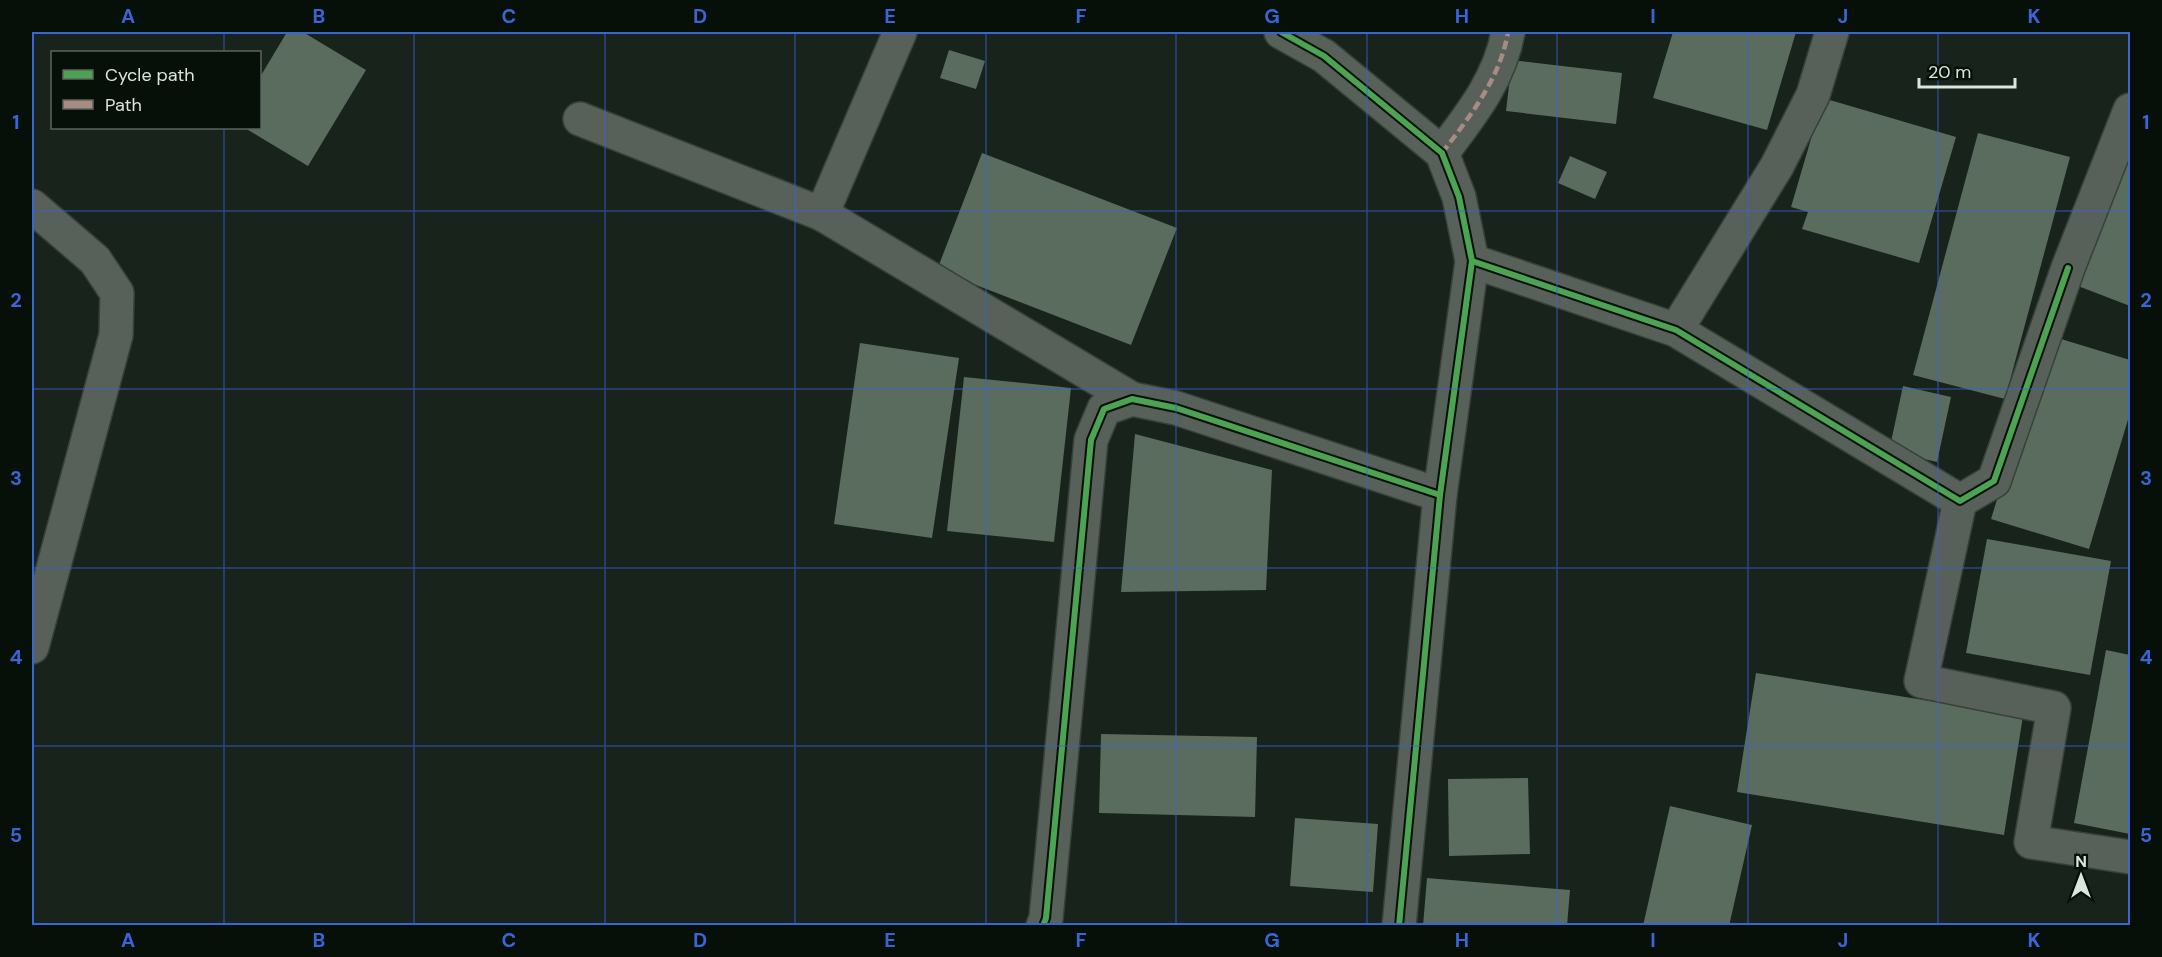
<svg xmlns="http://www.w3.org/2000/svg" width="2162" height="957" viewBox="0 0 2162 957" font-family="'DM Sans',sans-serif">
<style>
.building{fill:#596c5e}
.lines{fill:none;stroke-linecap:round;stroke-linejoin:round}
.minor-casing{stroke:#374039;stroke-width:36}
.minor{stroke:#58605a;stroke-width:33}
.quiet{stroke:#a88b81;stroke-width:4.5;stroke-dasharray:9 4.5;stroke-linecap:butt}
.cycleway-casing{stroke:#060f08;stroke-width:10}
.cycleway{stroke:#4ca352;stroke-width:6}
.grid{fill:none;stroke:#3965d9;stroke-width:1.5;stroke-opacity:0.55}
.neatline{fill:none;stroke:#3965d9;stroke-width:2}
.grid-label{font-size:20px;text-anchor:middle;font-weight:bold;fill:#3965d9}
</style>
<rect width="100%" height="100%" fill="#18231b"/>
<g class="building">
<path d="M287,32H303L366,70L308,166L245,128H260V77Z"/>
<path d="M1673,32H1796L1767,130L1653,98Z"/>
<path d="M949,50L985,61L976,89L940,78Z"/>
<path d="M1512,60L1622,73L1616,124L1506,111Z"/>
<path d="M1823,98L1956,137L1919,263L1802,229L1808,212L1791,207Z"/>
<path d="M1978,133L2070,157L2005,399L1913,375Z"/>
<path d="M2130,149V306L2078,286Z"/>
<path d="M982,153L1177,228L1131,345L937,270Z"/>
<path d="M1570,156L1607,172L1595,199L1558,183Z"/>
<path d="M2048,335L2130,360V413L2089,549L1991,519Z"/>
<path d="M860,343L959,358L932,538L834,524Z"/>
<path d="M964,377L1071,388L1054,542L947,531Z"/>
<path d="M1903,386L1951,397L1937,462L1889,451Z"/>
<path d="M1135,434L1272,470L1266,590L1121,592Z"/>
<path d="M1987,539L2111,561L2090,675L1966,653Z"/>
<path d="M2106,650L2130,655V834L2074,823Z"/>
<path d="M1756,673L2023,716L2004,835L1737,792Z"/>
<path d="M1101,734L1257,737L1255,817L1099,813Z"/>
<path d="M1528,778L1530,854L1449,856L1448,779Z"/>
<path d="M1670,806L1752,825L1729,926H1643Z"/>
<path d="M1295,818L1378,824L1373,892L1290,886Z"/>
<path d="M1427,878L1570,890L1567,926H1423Z"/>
</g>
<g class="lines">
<defs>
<g id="minor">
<path d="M1281,32L1324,56L1442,153L1459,197L1472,261L1440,495L1399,926"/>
<path d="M580,119L822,214L1132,399"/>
<path d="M1442,153C1470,116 1500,79 1508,32"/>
<path d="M32,206L95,260L117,293L116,335L32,647"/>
<path d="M822,214L900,32"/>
<path d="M1472,261L1676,330L1960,501L1994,481L2068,268L2130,110"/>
<path d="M1676,330L1777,166L1813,95L1832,32"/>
<path d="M1960,501L1921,681L2054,708L2031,842L2130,857"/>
<path d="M1043,926L1046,918L1091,440L1104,409L1132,399L1176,408L1440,495"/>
</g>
</defs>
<use href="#minor" class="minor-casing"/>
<use href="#minor" class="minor"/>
<path class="quiet" d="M1442,153C1470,116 1500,79 1508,32"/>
<defs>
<g id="cycleway">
<path d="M1281,32L1324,56L1442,153L1459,197L1472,261L1440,495L1399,926"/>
<path d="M1472,261L1676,330L1960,501L1994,481L2068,268"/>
<path d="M1043,926L1046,918L1091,440L1104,409L1132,399L1176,408L1440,495"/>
</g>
</defs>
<use href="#cycleway" class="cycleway-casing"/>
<use href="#cycleway" class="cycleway"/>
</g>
<path class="grid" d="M224,32V52M414,32V926M605,32V926M795,32V926M986,32V926M1176,32V926M1367,32V926M1557,32V926M1748,32V926M1938,32V926M224,128V926M32,211H2130M32,389H2130M32,568H2130M32,746H2130"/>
<rect width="2162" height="957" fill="none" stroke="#060f08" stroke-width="66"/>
<rect x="51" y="51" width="210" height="78" fill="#060f08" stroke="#5b655d" stroke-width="1.5"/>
<rect x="63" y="70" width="30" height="9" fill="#4ca352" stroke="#5b655d" stroke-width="1.5"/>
<text x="105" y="81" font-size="18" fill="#dae7dc">Cycle path</text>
<rect x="63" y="100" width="30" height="9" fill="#a88b81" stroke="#5b655d" stroke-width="1.5"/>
<text x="105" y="111" font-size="18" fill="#dae7dc">Path</text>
<g transform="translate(2081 876)" stroke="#060f08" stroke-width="4.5" paint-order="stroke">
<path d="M0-4.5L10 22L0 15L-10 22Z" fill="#dae7dc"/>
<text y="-9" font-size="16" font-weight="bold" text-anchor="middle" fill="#dae7dc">N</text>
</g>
<path d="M1919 78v9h96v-9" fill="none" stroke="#dae7dc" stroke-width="3"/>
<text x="1928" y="78" font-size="18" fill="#dae7dc" stroke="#060f08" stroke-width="4.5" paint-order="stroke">20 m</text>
<rect x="33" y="33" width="2096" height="891" class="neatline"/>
<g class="grid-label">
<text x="128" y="23">A</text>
<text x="319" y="23">B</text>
<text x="509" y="23">C</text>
<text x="700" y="23">D</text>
<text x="890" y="23">E</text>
<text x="1081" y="23">F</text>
<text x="1272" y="23">G</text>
<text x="1462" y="23">H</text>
<text x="1653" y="23">I</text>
<text x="1843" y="23">J</text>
<text x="2034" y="23">K</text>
<text x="16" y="129">1</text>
<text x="2146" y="129">1</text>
<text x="16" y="307">2</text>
<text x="2146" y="307">2</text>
<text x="16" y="485">3</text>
<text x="2146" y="485">3</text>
<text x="16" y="664">4</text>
<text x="2146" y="664">4</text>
<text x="16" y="842">5</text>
<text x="2146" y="842">5</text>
<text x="128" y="947">A</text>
<text x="319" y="947">B</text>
<text x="509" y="947">C</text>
<text x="700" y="947">D</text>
<text x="890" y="947">E</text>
<text x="1081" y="947">F</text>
<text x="1272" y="947">G</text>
<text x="1462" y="947">H</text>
<text x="1653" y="947">I</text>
<text x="1843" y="947">J</text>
<text x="2034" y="947">K</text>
</g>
</svg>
